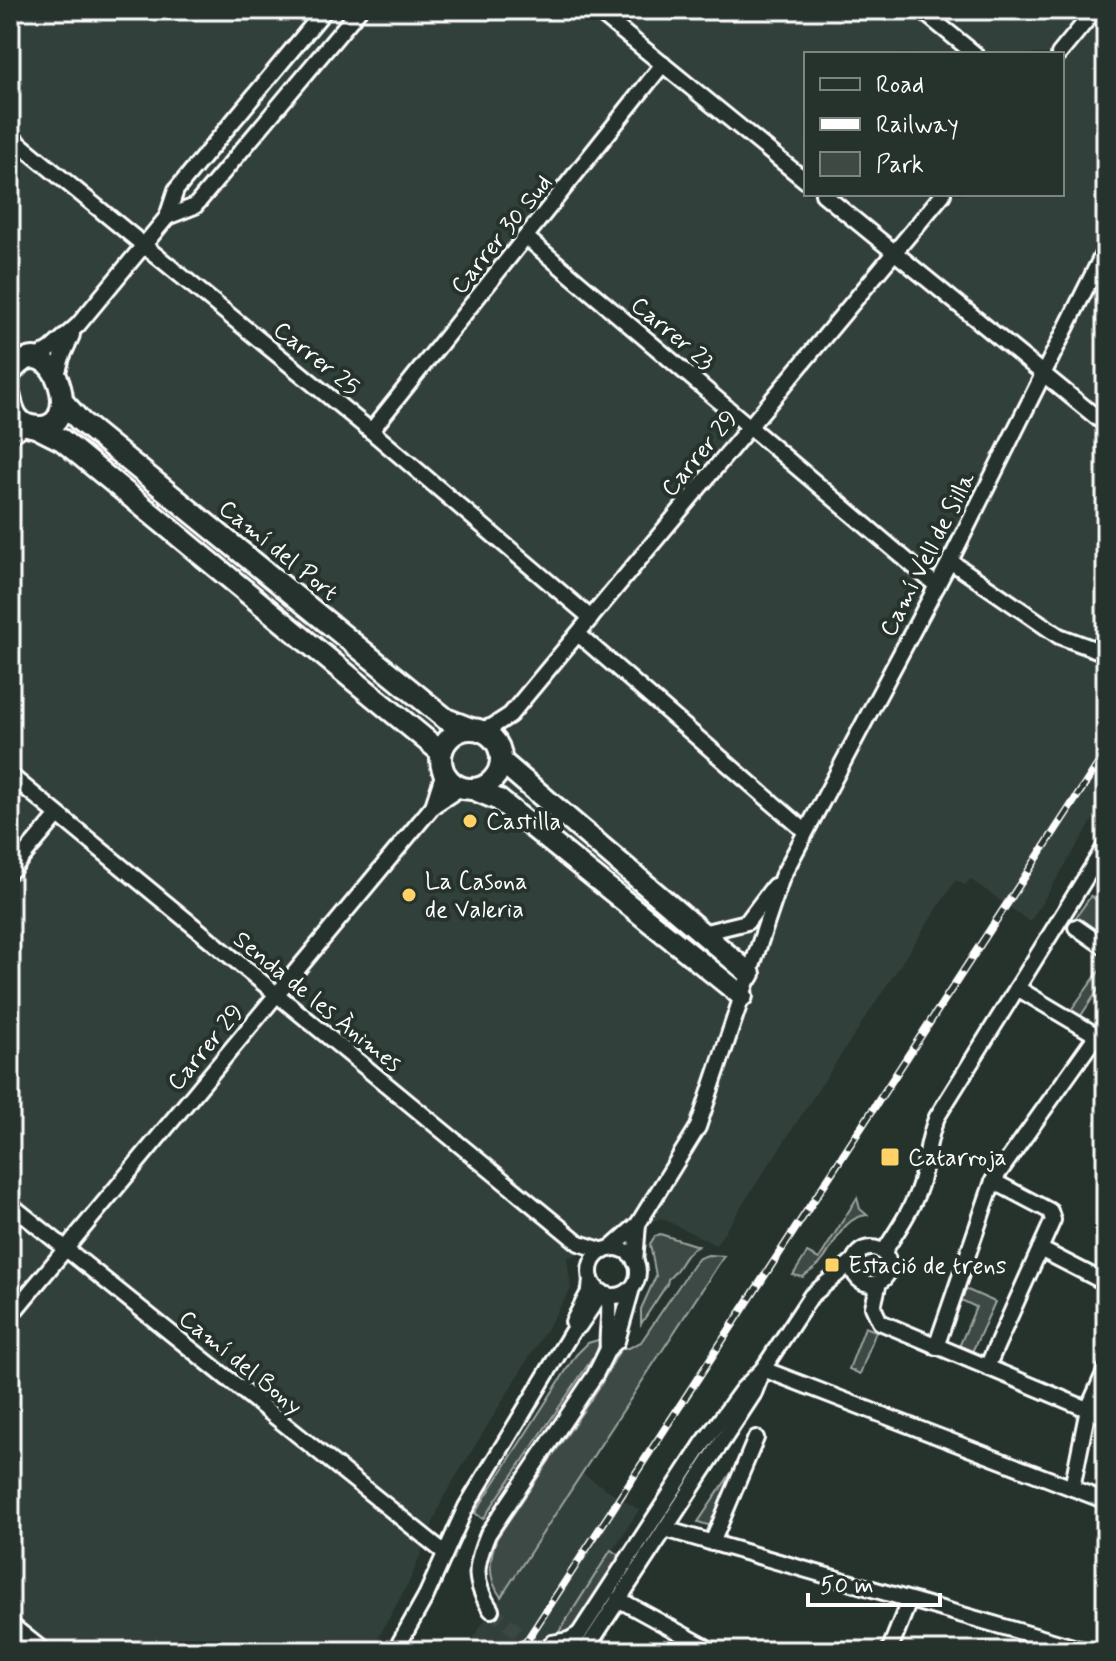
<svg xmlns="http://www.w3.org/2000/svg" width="1116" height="1661" viewBox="0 0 1116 1661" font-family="Mynerve,sans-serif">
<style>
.built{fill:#333f3a;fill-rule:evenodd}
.green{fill:#3e4944;stroke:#9ea4a2;stroke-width:2}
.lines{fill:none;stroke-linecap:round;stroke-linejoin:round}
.street-tunnel{stroke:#3c4742;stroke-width:14;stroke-dasharray:14 7;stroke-linecap:butt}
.street-casing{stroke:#fff;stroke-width:20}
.secondary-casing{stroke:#fff;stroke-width:26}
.street{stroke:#26332d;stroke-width:14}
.secondary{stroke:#26332d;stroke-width:20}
.rail-casing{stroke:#fff;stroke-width:8}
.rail{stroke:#26332d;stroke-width:5;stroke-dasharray:15;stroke-linecap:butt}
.poi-dot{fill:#ffd166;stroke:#26332d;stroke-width:3}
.labels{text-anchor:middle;stroke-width:8;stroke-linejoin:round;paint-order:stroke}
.street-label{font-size:24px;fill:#fff;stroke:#26332d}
.poi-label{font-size:24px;fill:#fff;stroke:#26332d;text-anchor:start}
</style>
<rect width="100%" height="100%" fill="#26332d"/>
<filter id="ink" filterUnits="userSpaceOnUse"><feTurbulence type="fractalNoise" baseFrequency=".0125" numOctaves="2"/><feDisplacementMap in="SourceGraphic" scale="16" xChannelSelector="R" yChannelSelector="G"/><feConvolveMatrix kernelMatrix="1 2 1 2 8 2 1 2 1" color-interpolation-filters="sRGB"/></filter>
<g filter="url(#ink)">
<g class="built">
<path d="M10,10H1106V799L1030,922L970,879L965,885L956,880L716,1245L661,1218L567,1258L571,1289L443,1498L411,1578L371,1651H10ZM806,54H1062V194H806Z"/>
<path d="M580,1472L639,1510L547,1651H465Z"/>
</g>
<g class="green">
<path d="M1091,896L1106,907L1104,939L1076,917Z"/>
<path d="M1106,962V978L1080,1017L1071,1010Z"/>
<path d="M857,1198L860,1209L867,1215C843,1217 836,1243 823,1260C818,1267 810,1271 803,1277L793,1275L807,1253L819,1259Z"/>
<path d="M660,1234L698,1246C682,1253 681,1270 668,1279L667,1284L641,1324V1309L656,1276L650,1244L655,1236Z"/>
<circle cx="873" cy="1265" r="12"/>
<path d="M708,1255L724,1256L501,1597C487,1579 489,1558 497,1538L600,1386L621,1348H629L641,1342L693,1265L699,1258Z"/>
<path d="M963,1288L995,1302L972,1352L959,1347L976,1307L959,1299Z"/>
<path d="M865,1327L876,1331L860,1374L849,1369Z"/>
<path d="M601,1339L596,1353L483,1519L475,1513L576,1355L588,1343Z"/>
<path d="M733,1470L711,1526L698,1522Z"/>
<path d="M611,1550L623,1558L577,1627L557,1635Z"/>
</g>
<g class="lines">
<path class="street-tunnel" d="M491,1610L530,1642L537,1651"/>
<defs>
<g id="street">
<path d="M596,10L806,181"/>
<path d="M921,10L975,54"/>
<path d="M1059,54L1095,10"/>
<path d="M10,136L371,431L591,618"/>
<path d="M823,194L1106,425"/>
<path d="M167,217L195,206L359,10"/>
<path d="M527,238L937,586"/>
<path d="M34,359L51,349L78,325L167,217L176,190L325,10"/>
<path d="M57,375L62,357L72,335"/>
<path d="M371,431L663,64"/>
<path d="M10,436L27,425"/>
<path d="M950,561L1059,636L1097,650L1106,637"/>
<path d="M578,634L805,831"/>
<path d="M481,730L493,726L510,715L943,194"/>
<path d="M10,775L579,1243L604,1251"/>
<path d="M433,806L444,772"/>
<path d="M10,872L58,815"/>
<path d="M1076,927L1106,948"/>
<path d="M702,933L747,922L774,886"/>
<path d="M1017,988L1106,1041"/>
<path d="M10,1204L445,1553"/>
<circle cx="871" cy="1266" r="18"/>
<circle cx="614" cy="1272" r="24"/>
<path d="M610,1249L638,1224L698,1127L782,877L950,561L1106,248"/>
<path d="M1040,1249L1106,1283"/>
<path d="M883,1253C897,1231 912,1210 920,1185C927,1162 927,1139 937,1117L1106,845"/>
<path d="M635,1262L638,1224"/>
<path d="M879,1282L873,1307L880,1322L1106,1417"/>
<path d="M10,1316L433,806L462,787"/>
<path d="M573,1322L590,1290L591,1279"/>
<path d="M936,1347L993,1181L1096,1036"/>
<path d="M608,1349C606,1330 612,1314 608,1295"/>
<path d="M987,1367L1053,1220L1050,1211L993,1181"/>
<path d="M763,1369L1106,1501"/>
<path d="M1072,1488L1088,1409L1106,1369"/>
<path d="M665,1529L1087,1651"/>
<path d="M712,1543L756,1438"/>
<path d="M618,1599L713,1651"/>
<path d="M491,1610C472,1580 475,1565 488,1534L595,1375L608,1349L617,1341L632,1288"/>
<path d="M10,1624L44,1651"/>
<path d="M552,1643L569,1640L579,1634"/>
<path d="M395,1651L426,1596L466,1507L573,1330L579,1326L602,1292"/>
<path d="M568,1651L702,1445L743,1389L763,1369L811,1296L853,1261"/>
<path d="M585,1651L754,1393L761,1375"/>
<path d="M889,1651L909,1601"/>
</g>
<g id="secondary">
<path d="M10,374C52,315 91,440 31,426C17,423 13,411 10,398"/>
<path d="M63,402L80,421L446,719L469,728"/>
<path d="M36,427L62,440L441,752"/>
<circle cx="471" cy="759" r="30"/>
<path d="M501,761L750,974"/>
<path d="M473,789L499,800L742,996"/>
</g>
</defs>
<use href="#street" class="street-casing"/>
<use href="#secondary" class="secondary-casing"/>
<use href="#street" class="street"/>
<use href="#secondary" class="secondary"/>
<defs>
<path id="rail" d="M520,1651L1106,752"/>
</defs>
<use href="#rail" class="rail-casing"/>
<use href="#rail" class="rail"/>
</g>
</g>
<g class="poi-dot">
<circle cx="470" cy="821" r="8"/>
<circle cx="409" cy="895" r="8"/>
<rect x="880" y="1147" width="20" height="20" rx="4"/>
<rect x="824" y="1257" width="16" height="16" rx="4"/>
</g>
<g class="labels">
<g class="street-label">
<text transform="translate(501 234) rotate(-51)" y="8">Carrer 30 Sud</text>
<text transform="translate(673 333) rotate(40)" y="8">Carrer 23</text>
<text transform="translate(317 358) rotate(39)" y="8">Carrer 25</text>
<text transform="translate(699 453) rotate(-50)" y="8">Carrer 29</text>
<text transform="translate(279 550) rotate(39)" y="8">Camí del Port</text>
<text transform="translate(927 554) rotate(-63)" y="8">Camí Vell de Silla</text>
<text transform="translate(318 1001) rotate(39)" y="8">Senda de les Ànimes</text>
<text transform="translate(205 1047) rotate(-50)" y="8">Carrer 29</text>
<text transform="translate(241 1362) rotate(39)" y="8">Camí del Bony</text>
</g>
<g class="poi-label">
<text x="486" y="829">Castilla</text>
<text x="425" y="889">La Casona<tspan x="425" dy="28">de Valeria</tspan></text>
<text x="908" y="1165">Catarroja</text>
<text x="848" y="1273">Estació de trens</text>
</g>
</g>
<rect width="1116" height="1661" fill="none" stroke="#26332d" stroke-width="40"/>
<rect x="20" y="20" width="1076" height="1621" fill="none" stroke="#fff" stroke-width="3" filter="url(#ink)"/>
<rect x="804" y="52" width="260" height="144" fill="#26332d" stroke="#7d8581" stroke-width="2"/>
<rect x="820" y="78" width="40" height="12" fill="#26332d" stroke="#7d8581" stroke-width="2"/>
<text x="876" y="92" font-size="24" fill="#ffffff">Road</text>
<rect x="820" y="118" width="40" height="12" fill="#ffffff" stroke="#7d8581" stroke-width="2"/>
<text x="876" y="132" font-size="24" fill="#ffffff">Railway</text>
<rect x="820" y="152" width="40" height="24" fill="#3e4944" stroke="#7d8581" stroke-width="2"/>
<text x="876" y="172" font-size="24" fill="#ffffff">Park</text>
<path d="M808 1593v12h132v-12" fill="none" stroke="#ffffff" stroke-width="4"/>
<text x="820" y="1593" font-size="24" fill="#ffffff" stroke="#26332d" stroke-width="6" paint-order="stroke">50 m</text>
</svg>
